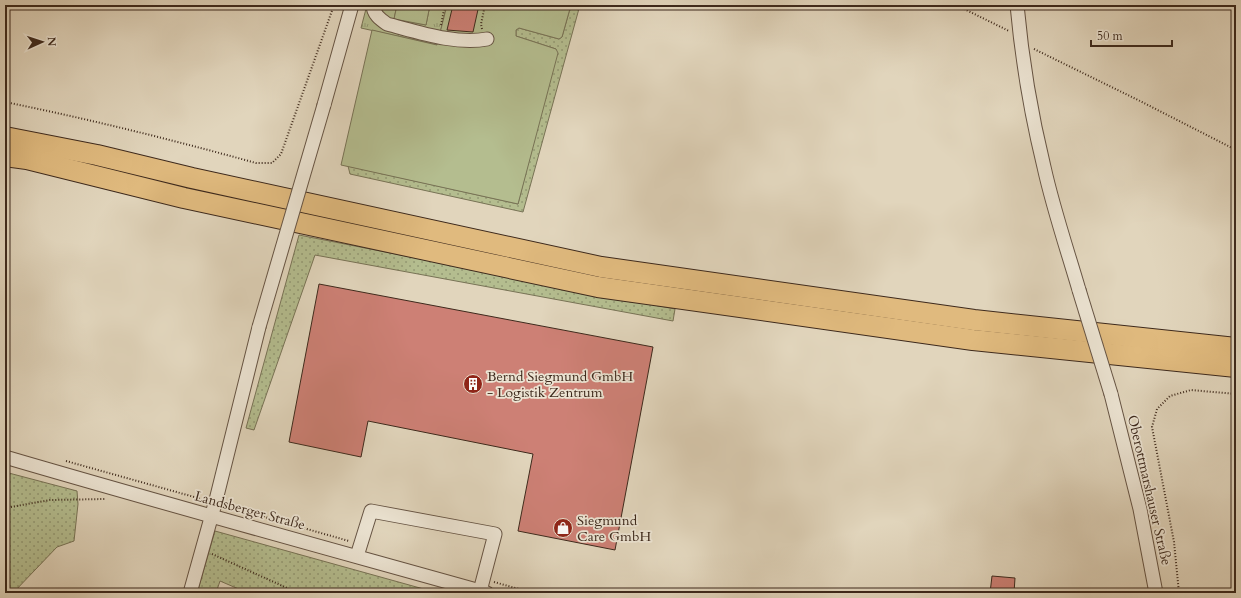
<svg xmlns="http://www.w3.org/2000/svg" width="1241" height="598" viewBox="0 0 1241 598" font-family="Cardo,serif">
<style>
.grass{fill:url(#grass-dots);stroke:#787356}
.park{fill:url(#park-tufts);stroke:#787356}
.pitch{fill:#b4bd8f;stroke:#787356}
.building{fill:#cd8075;stroke:#3d291c}
.lines{fill:none;stroke-linecap:round;stroke-linejoin:round}
.minor-casing{stroke:#665444;stroke-width:15}
.highway-casing{stroke:#3d291c;stroke-width:22}
.path{stroke:#3d291c;stroke-width:2;stroke-dasharray:1 2;stroke-linecap:butt}
.minor{stroke:#ece4d3;stroke-width:13}
.highway{stroke:#e0ba7e;stroke-width:20}
.minor-bridge-casing{stroke:#665444;stroke-width:15;stroke-linecap:butt}
.minor-bridge{stroke:#ece4d3;stroke-width:13}
.labels{text-anchor:middle;stroke-width:3.5;stroke-linejoin:round;paint-order:stroke}
.poi-label{font-size:14px;fill:#3d291c;stroke:#ece4d3;text-anchor:start}
.street-label{font-size:14px;fill:#3d291c;stroke:#ece4d3}
</style>
<defs>
<pattern id="grass-dots" width="8" height="8" patternUnits="userSpaceOnUse"><rect width="8" height="8" fill="#b4bd8f"/><path d="M2 2h.1M6 6h.1" fill="none" stroke="#949a74" stroke-width="1.8" stroke-linecap="round"/></pattern>
<pattern id="park-tufts" width="24" height="20" patternUnits="userSpaceOnUse"><rect width="24" height="20" fill="#b4bd8f"/><path d="M3 7l-1-3M5 7V3M7 7l1-3M15 17l-1-3M17 17v-4M19 17l1-3" fill="none" stroke="#949a74"/></pattern>
</defs>
<rect width="100%" height="100%" fill="#e1d5bc"/>
<filter id="stains"><feTurbulence type="fractalNoise" baseFrequency=".005" numOctaves="4"/><feColorMatrix values="0 0 0 0 .2 0 0 0 0 .09 0 0 0 0 .02 0 0 0 .5 -.17"/></filter>
<radialGradient id="worn" r=".72"><stop offset=".6" stop-color="#630" stop-opacity="0"/><stop offset="1" stop-color="#630" stop-opacity=".3"/></radialGradient>
<g class="grass">
<path d="M571,5H580L523,212L350,174L348,166L518,204L556,49L516,36V30L519,28L559,39L562,37Z"/>
<path d="M299,235L675,309L673,321L315,255L254,430L246,428Z"/>
<path d="M5,472L77,491L78,504L74,541L57,547L13,593H5Z"/>
<path d="M215,531L438,593H248L220,581L216,593H197Z"/>
</g>
<path class="park" d="M367,5H397L394,19L426,25L430,5H447L437,45L361,28Z"/>
<g class="pitch">
<path d="M397,5H430L426,25L394,19Z"/>
<path d="M447,5H571L562,37L559,39L519,28L516,30V36L556,49L558,53L518,204L341,165L372,30L437,45Z"/>
</g>
<g class="building">
<path d="M453,5H479L473,32L447,30Z"/>
<path d="M319,284L653,347L615,550L518,531L533,454L368,421L361,457L289,442Z"/>
<path d="M992,576L1015,578L1014,593H990Z"/>
</g>
<g class="lines">
<defs>
<g id="minor">
<path d="M373,5C373,14 380,19 387,24C418,32 456,45 487,39"/>
<path d="M1017,5C1022,60 1031,114 1044,167C1053,208 1067,249 1079,290"/>
<path d="M324,105L352,5"/>
<path d="M1111,394L1140,509L1156,593"/>
<path d="M5,457C165,504 326,548 487,593"/>
<path d="M357,556L371,511L495,534L480,591"/>
<path d="M190,593L216,500L259,327"/>
</g>
<g id="highway">
<path d="M5,137L97,155L192,178L601,267L974,320L1236,348"/>
<path d="M5,156L27,159L184,198L598,287L973,340L1236,367"/>
</g>
</defs>
<use href="#minor" class="minor-casing"/>
<use href="#highway" class="highway-casing"/>
<g class="path">
<path d="M956,5L1009,31"/>
<path d="M441,25L445,5"/>
<path d="M482,29L481,24L485,5"/>
<path d="M1034,49L1140,101L1236,150"/>
<path d="M5,102C89,119 173,140 256,163H272L281,154L334,5"/>
<path d="M66,461L205,500"/>
<path d="M226,506L349,541"/>
<path d="M5,508L50,500L105,499"/>
<path d="M212,554L298,593"/>
<path d="M494,582L533,593"/>
<path d="M1179,593L1174,542L1152,427L1157,409L1170,396L1191,390L1236,394"/>
</g>
<use href="#minor" class="minor"/>
<use href="#highway" class="highway"/>
<defs>
<g id="minor-bridge">
<path d="M1079,290L1111,394"/>
<path d="M259,327L324,105"/>
</g>
</defs>
<use href="#minor-bridge" class="minor-bridge-casing"/>
<use href="#minor-bridge" class="minor-bridge"/>
</g>
<defs>
<symbol id="building-disc" viewBox="-11 -11 22 22"><circle r="9.5" fill="#8f2418" stroke="#ece4d3"/><path d="M-4-6H4V6H1V3H-1V6H-4ZM-2.5-4.3h1.7v1.8h-1.7ZM.8-4.3h1.7v1.8H.8ZM-2.5-1h1.7V.8h-1.7ZM.8-1h1.7V.8H.8Z" fill="#fff"/></symbol>
<symbol id="shop-disc" viewBox="-11 -11 22 22"><circle r="9.5" fill="#8f2418" stroke="#ece4d3"/><path d="M-5-2.5h2.3a2.7 3.5 0 0 1 5.4 0H5L5.5 6h-11ZM-1.5-2.5h3a1.5 2.3 0 0 0-3 0Z" fill="#fff"/></symbol>
</defs>
<g fill-rule="evenodd">
<use href="#building-disc" x="462" y="373" width="22" height="22"/>
<use href="#shop-disc" x="552" y="517" width="22" height="22"/>
</g>
<g class="labels">
<g class="poi-label">
<text x="487" y="381">Bernd Siegmund GmbH<tspan x="487" dy="16">- Logistik Zentrum</tspan></text>
<text x="577" y="525">Siegmund<tspan x="577" dy="16">Care GmbH</tspan></text>
</g>
<g class="street-label">
<text transform="translate(1150 490) rotate(77)" y="5">Oberottmarshauser Straße</text>
<text transform="translate(250 510) rotate(15)" y="5">Landsberger Straße</text>
</g>
</g>
<rect width="1241" height="598" fill="none" stroke="#e1d5bc" stroke-width="20"/>
<rect x="6" y="6" width="1229" height="586" fill="none" stroke="#3d291c" stroke-width="2"/>
<rect x="10" y="10" width="1221" height="578" fill="none" stroke="#3d291c"/>
<g transform="translate(42 42) rotate(87)" stroke="#ece4d3" stroke-width="3" paint-order="stroke">
<path d="M0-3L7 15L0 10L-7 15Z" fill="#3d291c"/>
<text y="-6" font-size="11" font-weight="bold" text-anchor="middle" fill="#3d291c">N</text>
</g>
<path d="M1091 40v6h81v-6" fill="none" stroke="#3d291c" stroke-width="2"/>
<text x="1097" y="40" font-size="12" fill="#3d291c" stroke="#ece4d3" stroke-width="3" paint-order="stroke">50 m</text>
<rect width="100%" height="100%" filter="url(#stains)"/>
<rect width="100%" height="100%" fill="url(#worn)"/>
</svg>
